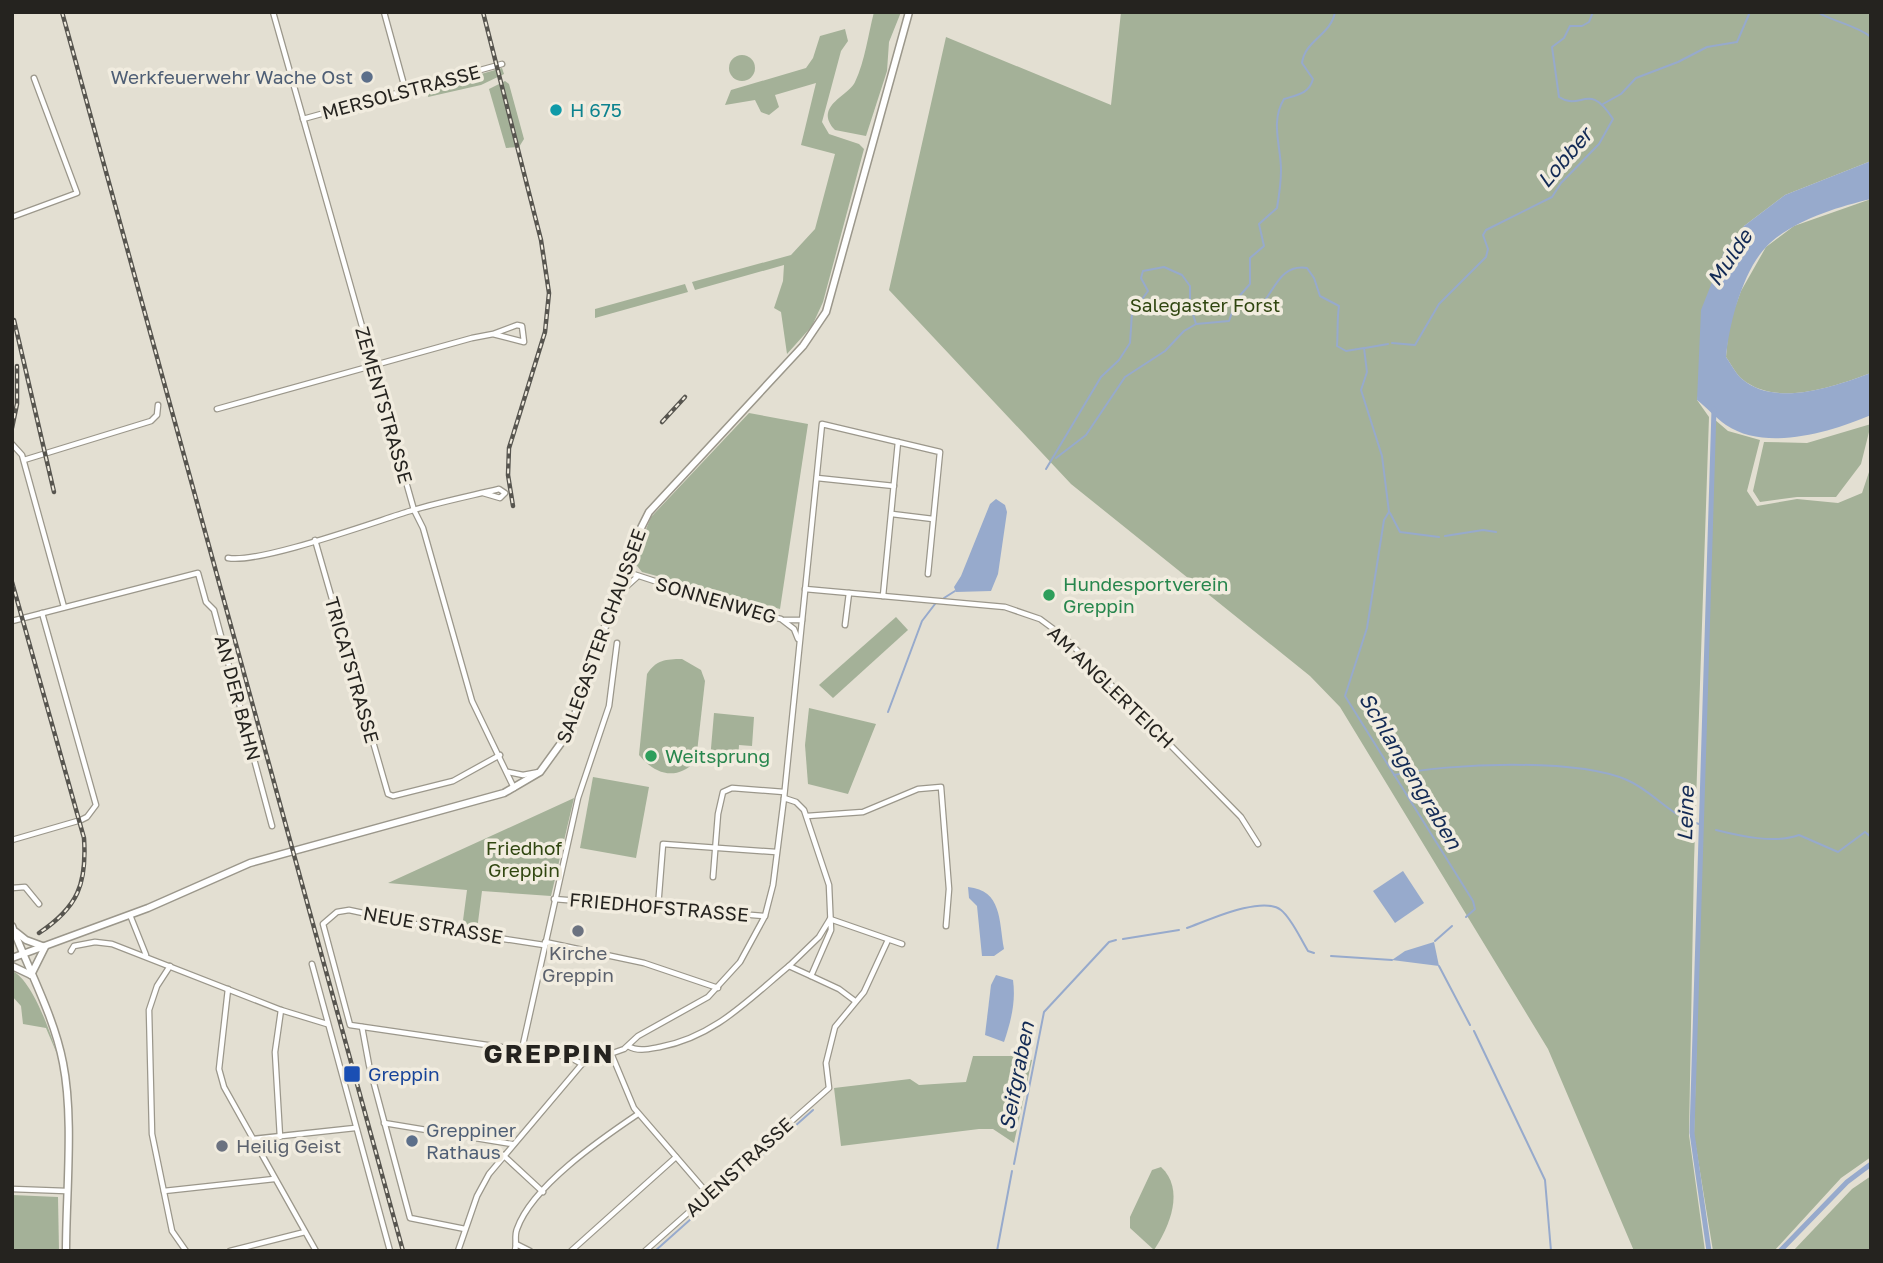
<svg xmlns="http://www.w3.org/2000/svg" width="1883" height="1263" viewBox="0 0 1883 1263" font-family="'Golos Text',sans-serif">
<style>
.green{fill:#a4b198}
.water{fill:#97aacc}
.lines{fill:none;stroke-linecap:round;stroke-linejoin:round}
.stream{stroke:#97aacc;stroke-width:2}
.canal{stroke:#97aacc;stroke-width:5}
.minor-casing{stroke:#9b978b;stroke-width:7}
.tertiary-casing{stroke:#9b978b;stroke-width:9}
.secondary-casing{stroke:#9b978b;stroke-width:9}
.minor{stroke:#fff;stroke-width:4.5}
.tertiary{stroke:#fff;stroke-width:6}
.secondary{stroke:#fff;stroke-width:6}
.rail-casing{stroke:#57554f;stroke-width:4.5}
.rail{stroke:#f1ecdf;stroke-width:2;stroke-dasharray:5;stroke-linecap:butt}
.service-dot{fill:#5c6f8a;stroke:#f1ecdf;stroke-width:2.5}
.culture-dot{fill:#0f9aa8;stroke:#f1ecdf;stroke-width:2.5}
.leisure-dot{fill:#2e9e5b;stroke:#f1ecdf;stroke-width:2.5}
.worship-dot{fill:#6b7280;stroke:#f1ecdf;stroke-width:2.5}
.transit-dot{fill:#1a4fb4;stroke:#f1ecdf;stroke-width:2.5}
.labels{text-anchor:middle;stroke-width:7;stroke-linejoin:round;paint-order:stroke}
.service-label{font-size:19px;fill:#4e5e75;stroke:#f1ecdf;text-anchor:end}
.street-label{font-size:19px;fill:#25231f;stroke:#f1ecdf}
.culture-label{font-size:19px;fill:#0d838f;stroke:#f1ecdf;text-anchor:start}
.park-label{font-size:19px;fill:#304610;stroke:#f1ecdf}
.leisure-label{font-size:19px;fill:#27864d;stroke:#f1ecdf;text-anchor:start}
.worship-label{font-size:19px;fill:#5b616d;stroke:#f1ecdf}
.transit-label{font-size:19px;fill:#164399;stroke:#f1ecdf;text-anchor:start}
.water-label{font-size:21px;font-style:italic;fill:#122a55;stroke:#f1ecdf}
.district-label{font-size:26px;font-weight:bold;letter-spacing:2px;fill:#25231f;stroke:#f1ecdf}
</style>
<rect width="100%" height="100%" fill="#e3dfd2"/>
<g class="green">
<path d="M874,12H901L889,42L887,71L866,136L835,130C813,106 849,96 855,82C865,61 868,35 874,12Z"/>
<path d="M1121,12H1871V161L1785,195L1744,226L1697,400L1709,417L1694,862L1689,1135L1705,1251H1634L1548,1049L1340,707L1310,676L1071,484L889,290L946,37L1111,105Z"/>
<path d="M845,29L848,41L841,51L822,122L829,134L859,144L864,149L823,302L812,326L787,354L781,312L774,308L783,281L784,265L695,290L692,282L791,255L815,229L835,154L801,145L816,83L775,95L779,107L769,115L761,112L755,100L725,105L731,90L806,68L813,58L820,36Z"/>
<circle cx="742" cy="68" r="13"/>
<path d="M502,68L504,74L481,85L428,97L429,89Z"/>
<path d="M505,81L509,84L524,139L519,147L506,148L489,89Z"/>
<path d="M1871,199V373C1835,386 1777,408 1742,379C1736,374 1731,364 1726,357L1729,324L1741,291L1766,247L1794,226Z"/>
<path d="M685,284L688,292L595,318V309Z"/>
<path d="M749,413L808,424L780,609L642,572L633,561L651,517Z"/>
<path d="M1714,419L1728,431L1760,440L1747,491L1757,506L1797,499L1838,503L1862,493L1871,466V1157L1841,1178L1774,1251H1713L1694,1135Z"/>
<path d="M1871,424L1861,464L1836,497H1797L1760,502L1753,491L1764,442L1807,443Z"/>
<path d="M896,617L908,630L833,698L819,685Z"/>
<path d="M682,659L701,670L705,681L696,761C677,781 655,775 639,755L647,674C656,660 666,659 682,659Z"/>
<path d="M809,708L876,724L848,794L808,784L805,745Z"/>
<path d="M714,713L754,717L752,746L739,745L738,762L710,760Z"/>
<path d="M593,777L649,787L636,858L580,848Z"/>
<path d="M574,798L551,896L482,891L477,930L462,928L467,890L388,883Z"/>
<path d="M12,971C32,979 51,1034 57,1054L46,1028L23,1024L21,1006L12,996Z"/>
<path d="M973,1056H1016L1032,1060L1014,1143L993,1129H979L841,1146L834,1088L910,1079L919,1085L966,1082Z"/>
<path d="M1161,1167C1185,1189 1170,1226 1154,1250L1130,1228V1217L1152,1170Z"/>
<path d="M1871,1176V1251H1793L1852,1189Z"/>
<path d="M12,1195L58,1197L59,1251H12Z"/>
</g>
<g class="water">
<path d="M1871,161V199C1837,207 1792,221 1767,246C1743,270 1729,324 1726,357C1731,364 1736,374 1742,379C1776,408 1835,386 1871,373V415C1831,432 1766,452 1726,425C1716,418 1707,408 1697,400L1701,310L1724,252L1744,226L1785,195Z"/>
<path d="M996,499L1005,505L1007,512L998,574L991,591L956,592L954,587L961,576L990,504Z"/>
<path d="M1403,871L1424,903L1395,923L1373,891Z"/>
<path d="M968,887C1002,890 999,921 1004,949L994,956H982L977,906L969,898Z"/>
<path d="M1434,942L1439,966L1392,960L1405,951Z"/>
<path d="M996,975L1013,980C1016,1002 1011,1021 1004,1042L985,1035L991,985Z"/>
</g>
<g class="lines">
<g class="stream">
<path d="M1335,12C1331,35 1305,40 1302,63L1313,79C1309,94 1297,95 1284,99C1270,122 1281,146 1281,170C1281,182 1279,196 1277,208L1259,224L1264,246L1250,258V284L1236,300L1252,307L1261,305C1275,290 1280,264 1307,268L1314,278L1320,296L1339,306C1337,319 1338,332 1337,346L1346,351L1364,348L1367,372L1361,390L1382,456L1389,512L1384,520L1367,628L1345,696L1473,901L1475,909L1466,917"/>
<path d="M1817,12C1834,22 1856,25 1871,37"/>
<path d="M1603,104L1621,94L1636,78L1678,62L1707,47L1737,42L1750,12"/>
<path d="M1392,343L1415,345L1439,304L1486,257L1488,249L1483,235L1486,230L1552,197L1561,183L1599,144L1613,119C1588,80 1582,112 1559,97L1552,47L1564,38L1570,26H1582L1589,22L1593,12"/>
<path d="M1365,348L1388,344"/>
<path d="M1056,458L1086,435L1125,377L1165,351L1184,331L1196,324"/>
<path d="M1046,469L1101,377L1119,360L1130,343L1132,313L1148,291L1141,278L1143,271L1164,267L1182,275L1190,286V305L1196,324L1229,321L1236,301"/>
<path d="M1390,513L1400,532L1439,537"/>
<path d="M1445,536L1483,530L1496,532"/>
<path d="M944,598L955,591"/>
<path d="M888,712L922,621L935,604"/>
<path d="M1394,775C1449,763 1575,758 1627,780C1653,791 1671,817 1699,824"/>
<path d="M1716,830C1740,836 1775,844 1799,835L1838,852L1865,832L1871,837"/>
<path d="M1187,928C1207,921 1262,895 1281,910C1292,919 1300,938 1308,951L1314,953"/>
<path d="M1123,939L1179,930"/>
<path d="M1435,941L1452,926"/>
<path d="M1331,956L1392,960"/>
<path d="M1439,966L1470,1025"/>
<path d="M1474,1031L1545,1180L1551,1251"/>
<path d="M1014,1164L1044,1012L1109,942L1116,940"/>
<path d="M655,1251L813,1110"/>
<path d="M997,1251L1012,1171"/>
</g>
<g class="canal">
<path d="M1709,1251L1692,1133L1714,409"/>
<path d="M1780,1251L1847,1182L1871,1164"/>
</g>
<defs>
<g id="minor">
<path d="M273,12L414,510L423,528L472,701L514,788"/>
<path d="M384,12L406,92"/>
<path d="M303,119L502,64"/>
<path d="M12,217L77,193L34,78"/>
<path d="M217,409L472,338L493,334L524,342L522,326L517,325L493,334"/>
<path d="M12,444L22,455L64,607"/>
<path d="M24,460L151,421L157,415L158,405"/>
<path d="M817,478L894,486"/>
<path d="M892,514L933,519"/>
<path d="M315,540L388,794L393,796L453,781L500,755"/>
<path d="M228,558C259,564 374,522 410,511C440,502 470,496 499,489L505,493L500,498L483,493"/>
<path d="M624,571L743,610L781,619L794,629L798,639"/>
<path d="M805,589L1005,607L1040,619L1063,636L1241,817L1258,844"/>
<path d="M616,596L637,577"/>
<path d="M883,596L898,442"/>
<path d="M784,620H802"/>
<path d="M12,621L198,573L206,602L214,610L272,826"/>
<path d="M845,625L849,593"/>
<path d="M508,772L523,775L539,772"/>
<path d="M784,798L796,802L804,810L829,885L831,930L811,976L789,966L819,937L830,919"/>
<path d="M807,816L863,812L918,789L941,787L949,889L946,926"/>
<path d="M12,840L81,820L87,817L96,805L42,613"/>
<path d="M713,877L718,814L723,792L732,788L784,792"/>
<path d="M12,888L25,887L39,904"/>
<path d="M554,899L765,916"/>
<path d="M658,907L663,844L776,852"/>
<path d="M130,915L146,955"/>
<path d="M830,919L902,944"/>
<path d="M545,942L644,963L718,988"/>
<path d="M544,945L438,929L349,910L337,912L323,924L350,1025L569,1057L582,1064"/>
<path d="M71,951L74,946L95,942L112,944L281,1010L327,1024"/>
<path d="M312,964L390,1251"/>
<path d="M170,966L157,986L149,1010L152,1134L172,1231L186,1251"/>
<path d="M811,976L839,989L855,1001"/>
<path d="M228,989L219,1069L224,1087L316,1251"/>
<path d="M362,1027L369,1065L410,1218L465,1229"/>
<path d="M628,1046C638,1052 649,1049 660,1047C714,1037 748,1000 789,966"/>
<path d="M522,1049L578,798L609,706L617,643"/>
<path d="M611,1053L634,1108L709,1195"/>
<path d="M384,1123L512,1144"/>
<path d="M280,1137L275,1052L281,1010"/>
<path d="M253,1139L355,1128"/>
<path d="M503,1155L543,1192"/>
<path d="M12,1189L66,1191"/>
<path d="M164,1191L274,1179"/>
<path d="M516,1244L530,1251"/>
<path d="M230,1251L305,1232"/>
<path d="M458,1251L477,1196L489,1174L582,1064L624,1049L638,1036L708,997L740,962L765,916L773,885L784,798L822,424L940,452L928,574"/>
<path d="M515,1251C517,1243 514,1236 517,1229C532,1186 601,1139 638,1114"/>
<path d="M571,1251L676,1157"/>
<path d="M645,1251L829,1088L826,1063L835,1027L864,992L888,940"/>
</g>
<g id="tertiary">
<path d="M12,926C29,971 54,1016 63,1063C74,1118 66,1193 66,1251"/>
<path d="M16,932L26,940L45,947L31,975"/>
<path d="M12,966L31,975"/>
</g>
<path id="secondary" d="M12,958L148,908L250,863L504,793L540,772L569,732L634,542L649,512L803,346L826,312L909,12"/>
</defs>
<use href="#minor" class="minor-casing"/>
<use href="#tertiary" class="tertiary-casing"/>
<use href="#secondary" class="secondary-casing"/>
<use href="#minor" class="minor"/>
<use href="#tertiary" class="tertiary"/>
<use href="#secondary" class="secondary"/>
<defs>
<g id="rail">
<path d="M62,12L403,1251"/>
<path d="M483,12L541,240L549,293L545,332L509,448L508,475L513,506"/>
<path d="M14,320L54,492"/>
<path d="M662,422L685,397"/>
<path d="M12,428L17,404V366"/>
<path d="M12,582L84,838C87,884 78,907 39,933"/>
</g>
</defs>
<use href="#rail" class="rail-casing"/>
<use href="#rail" class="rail"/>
</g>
<g class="service-dot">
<circle cx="367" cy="77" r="7"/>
<circle cx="412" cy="1141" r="7"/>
</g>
<circle class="culture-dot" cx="556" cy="110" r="7"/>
<g class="leisure-dot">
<circle cx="1049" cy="595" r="7"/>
<circle cx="651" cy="756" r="7"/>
</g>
<g class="worship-dot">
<circle cx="578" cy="931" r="7"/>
<circle cx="222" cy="1146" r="7"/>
</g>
<rect class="transit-dot" x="343" y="1065" width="18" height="18" rx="3.5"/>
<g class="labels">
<g class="service-label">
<text x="353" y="84">Werkfeuerwehr Wache Ost</text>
<text x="426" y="1137" text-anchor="start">Greppiner<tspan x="426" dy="22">Rathaus</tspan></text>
</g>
<g class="street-label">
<text transform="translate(401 92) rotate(-15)" y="7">MERSOLSTRASSE</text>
<text transform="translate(384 405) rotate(74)" y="7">ZEMENTSTRASSE</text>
<text transform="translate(716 600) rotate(16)" y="7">SONNENWEG</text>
<text transform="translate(601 636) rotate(-70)" y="7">SALEGASTER CHAUSSEE</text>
<text transform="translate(352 670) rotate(74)" y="7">TRICATSTRASSE</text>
<text transform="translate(1111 687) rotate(44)" y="7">AM ANGLERTEICH</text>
<text transform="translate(238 698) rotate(75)" y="7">AN DER BAHN</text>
<text transform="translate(659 907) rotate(5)" y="7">FRIEDHOFSTRASSE</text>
<text transform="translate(433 925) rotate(10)" y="7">NEUE STRASSE</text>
<text transform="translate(739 1167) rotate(-42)" y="7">AUENSTRASSE</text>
</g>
<g class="culture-label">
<text x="570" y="117">H 675</text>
</g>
<g class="park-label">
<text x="1205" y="312">Salegaster Forst</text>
<text x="524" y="855">Friedhof<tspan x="524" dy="22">Greppin</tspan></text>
</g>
<g class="leisure-label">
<text x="1063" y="591">Hundesportverein<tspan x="1063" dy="22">Greppin</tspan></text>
<text x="665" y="763">Weitsprung</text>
</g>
<g class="worship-label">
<text x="578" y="960">Kirche<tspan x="578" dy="22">Greppin</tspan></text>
<text x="236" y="1153" text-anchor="start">Heilig Geist</text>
</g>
<g class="transit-label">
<text x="368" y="1081">Greppin</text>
</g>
<g class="water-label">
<text transform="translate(1565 158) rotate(-49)" y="7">Lobber</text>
<text transform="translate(1730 258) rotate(-56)" y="7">Mulde</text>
<text transform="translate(1410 771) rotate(59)" y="7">Schlangengraben</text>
<text transform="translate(1686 814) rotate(-88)" y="7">Leine</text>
<text transform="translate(1017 1076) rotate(-79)" y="7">Seifgraben</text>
</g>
<g class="district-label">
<text x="549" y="1063">GREPPIN</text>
</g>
</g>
<rect width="1883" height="1263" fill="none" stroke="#25231f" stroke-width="28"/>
</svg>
